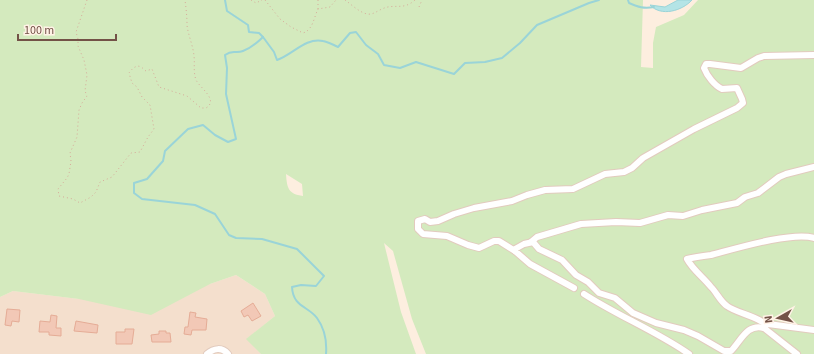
<svg xmlns="http://www.w3.org/2000/svg" width="814" height="354" viewBox="0 0 814 354" font-family="'Source Sans 3',sans-serif">
<style>
.residential{fill:#f4dfcd}
.green{fill:#d4eabe;fill-rule:evenodd}
.water{fill:#b4e4e6;stroke:#9ad4d8}
.lines{fill:none;stroke-linecap:round;stroke-linejoin:round}
.stream{stroke:#9ad4d8;stroke-width:2}
.building{fill:#f2c8b6;stroke:#e5ac96}
.minor-casing{stroke:#e2cbbe;stroke-width:8}
.path{stroke:#d7ab9a;stroke-width:1;stroke-dasharray:1 3;stroke-linecap:butt}
.minor{stroke:#fff;stroke-width:6}
</style>
<rect width="100%" height="100%" fill="#fdeedf"/>
<path class="residential" d="M236,275L265,294L275,316L247,339L261,354H0V297L13,291L79,299L210,284Z"/>
<path class="green" d="M0,0H643L641,67L653,68V43L656,27L684,15L698,0H814V354H426L412,319L393,251L384,243L401,312L416,354H261L246,339L275,316L265,294L236,275L210,284L151,315L79,299L13,291L0,297ZM286,174L302,184L303,196C288,194 287,188 286,174Z"/>
<path class="water" d="M678,0H692C682,11 661,17 650,5L665,7Z"/>
<g class="lines">
<g class="stream">
<path d="M225,0L227,11L248,25L249,32L259,33L263,37"/>
<path d="M628,0L629,3C638,7 644,9 654,7"/>
<path d="M326,354C327,341 325,329 317,318C308,306 293,307 292,287L301,285L316,286L324,276L297,249L262,239L236,238L229,235L215,214L195,205L142,199L134,193V183L147,179L163,161L165,151L188,129L203,125L215,135L228,142L236,139L226,94L227,68L225,55C233,49 235,54 243,51C251,48 257,43 263,37L274,52L277,60C292,55 306,37 323,41C328,42 334,45 338,47L350,33L356,32L366,45L378,54L384,65L400,68L416,62L454,74L465,63L485,62L502,58L520,43L537,25L589,3L599,0"/>
</g>
</g>
<g class="building">
<path d="M253,303L261,316L252,321L248,315L244,317L241,311Z"/>
<path d="M7,309L20,310L19,322L12,321L11,326L5,325Z"/>
<path d="M190,312L196,313L195,317L207,319L206,330H192L191,335L184,334L185,327H188Z"/>
<path d="M51,315L57,316L56,328H61V336L49,335V332H39L40,321L50,322Z"/>
<path d="M76,321L98,325L97,333L74,331Z"/>
<path d="M125,329H134L132,344H116V332H125Z"/>
<path d="M159,331H166V333H170L171,342H152L151,335L159,334Z"/>
</g>
<g class="lines">
<defs>
<g id="minor">
<path d="M531,242L537,237L581,224L616,222L640,223L668,215L683,216L702,210L737,203L745,197L758,193L779,177L786,174L814,167"/>
<path d="M515,251L499,241H494L479,248L468,245L447,236L423,234L418,229V221L425,219L430,222L438,221L454,214L474,208L512,201L527,195L545,190L573,189L605,174L624,172L632,168L643,158L694,129L737,108L743,103L742,99L737,88L722,89C715,86 707,76 704,68L706,64H710L741,68L758,58L764,56L814,55"/>
<path d="M574,288L530,264L515,251V249L524,244L533,242L539,249L562,260L576,275L588,282L599,293L615,298L633,313L656,323L684,330L698,336L724,351H731C741,341 747,323 764,328L797,354"/>
<path d="M584,294C618,316 656,331 689,354"/>
<path d="M766,325C760,317 736,313 727,306C720,301 717,293 711,287C703,277 693,270 687,259C695,257 703,256 711,255C734,249 793,231 814,238"/>
<path d="M764,328L765,325L768,324L814,330"/>
<path d="M207,354C214,348 222,347 228,354"/>
</g>
</defs>
<use href="#minor" class="minor-casing"/>
<g class="path">
<path d="M87,0L76,32L78,39V46L84,60L87,75L85,91L87,96L82,103L79,110L77,137L70,153L71,161L69,174L67,178L58,189L59,196L73,199L80,203L91,197L96,192L100,182L112,177L131,153L140,152L148,137L154,129L150,105L142,97L137,87L132,83L129,73C131,70 136,64 141,67C143,68 144,70 146,71L152,69L159,87L187,96L201,108H206C219,100 200,88 196,80C193,71 195,64 194,56C193,45 188,35 187,25C187,16 186,8 185,0"/>
<path d="M251,0L256,3L262,0"/>
<path d="M265,0L280,19L291,27L303,33C313,30 314,17 318,9L330,7L336,0"/>
<path d="M318,0V9"/>
<path d="M345,0C352,5 359,12 367,14C373,15 377,11 382,9C394,3 403,11 415,0"/>
<path d="M419,7L422,0"/>
</g>
<use href="#minor" class="minor"/>
</g>
<g transform="translate(778 318) rotate(262)" stroke="#fff2e6" stroke-width="3" paint-order="stroke">
<path d="M0-3L7 15L0 10L-7 15Z" fill="#735247"/>
<text y="-6" font-size="11" font-weight="bold" text-anchor="middle" fill="#735247">N</text>
</g>
<path d="M18 34v6h98v-6" fill="none" stroke="#735247" stroke-width="2"/>
<text x="24" y="34" font-size="12" fill="#735247" stroke="#fff2e6" stroke-width="3" paint-order="stroke">100 m</text>
</svg>
